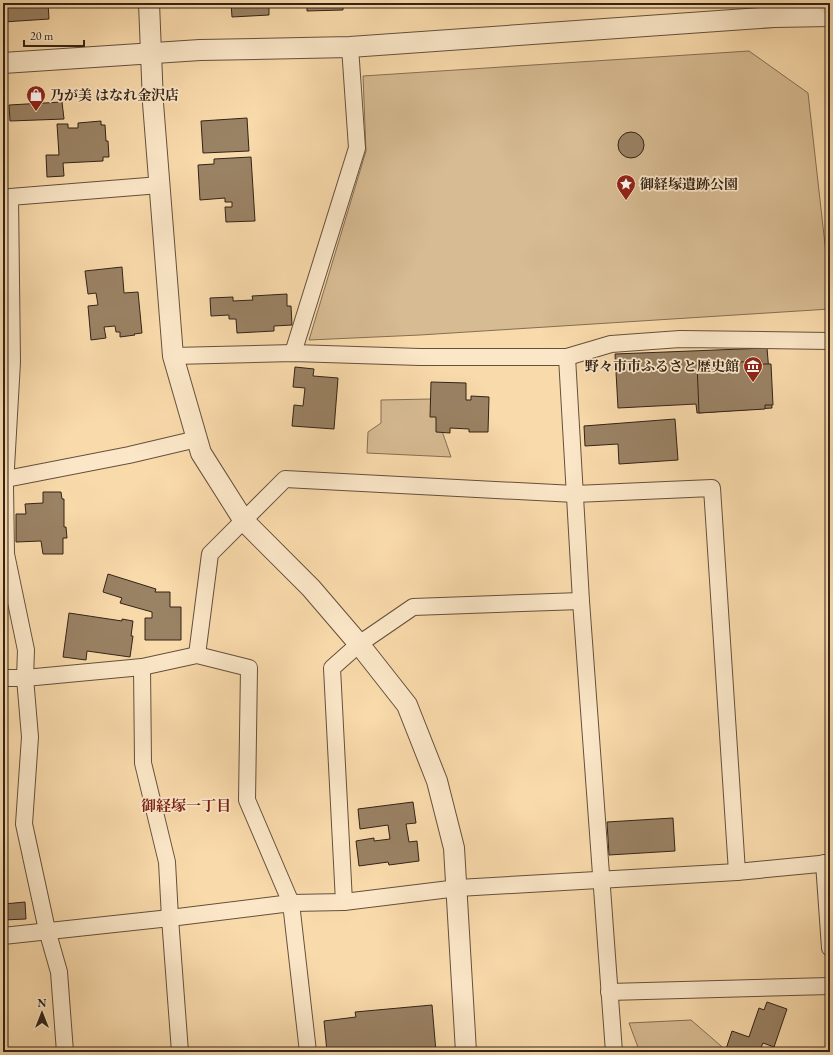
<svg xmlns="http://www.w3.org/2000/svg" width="833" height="1055" viewBox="0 0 833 1055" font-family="'EB Garamond','Noto Serif JP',serif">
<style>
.green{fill:#d7bb92;stroke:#856f54}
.building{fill:#9a8264;stroke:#332317}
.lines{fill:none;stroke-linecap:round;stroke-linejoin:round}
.minor-casing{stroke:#64513c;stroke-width:18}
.tertiary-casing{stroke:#64513c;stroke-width:22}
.trunk-casing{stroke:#332317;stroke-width:24}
.minor{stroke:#fbe7c8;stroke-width:16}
.tertiary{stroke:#fbe7c8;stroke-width:20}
.trunk{stroke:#f9daab;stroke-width:22}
.labels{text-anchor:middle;stroke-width:3.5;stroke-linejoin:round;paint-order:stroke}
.poi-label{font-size:14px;font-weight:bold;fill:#332317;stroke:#fbe7c8;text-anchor:start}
.neighbourhood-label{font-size:15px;font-weight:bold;fill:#7a1f14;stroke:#fbe7c8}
</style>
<rect width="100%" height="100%" fill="#f9daab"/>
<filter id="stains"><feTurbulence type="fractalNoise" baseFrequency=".005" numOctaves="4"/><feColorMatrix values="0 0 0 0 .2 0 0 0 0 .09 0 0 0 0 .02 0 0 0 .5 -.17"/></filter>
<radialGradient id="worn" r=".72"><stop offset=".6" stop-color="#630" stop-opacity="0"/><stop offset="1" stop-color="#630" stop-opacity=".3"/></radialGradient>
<g class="green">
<path d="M749,51L808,93L830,289V309L420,335L309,340L366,151L363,76Z"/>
<path d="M431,399L451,457L367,453L368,432L381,423V400Z"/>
<path d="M691,1020L728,1052H641L639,1050L629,1023Z"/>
</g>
<g class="building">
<path d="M3,3H48L49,19L3,22Z"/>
<path d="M231,3H269V15L232,17Z"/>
<path d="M307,3H343V10L307,11Z"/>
<path d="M354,3H390V4L354,5Z"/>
<path d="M62,102L64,119L10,121L9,105Z"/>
<path d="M247,118L249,151L203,153L201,121Z"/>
<path d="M101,121V125H105L106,141H108L109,157H103V161L63,163L64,176L47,177L46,155H59L57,124H68V128H78V123Z"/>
<circle cx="631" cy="145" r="13"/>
<path d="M251,157L255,221L226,222L225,207H232V202H225V198L200,200L198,165L214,164V159Z"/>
<path d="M122,267L124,293L138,292L142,333L134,334L135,335L120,337V332H116L115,326L104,327L106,338L91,340L88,306L98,305L96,293L88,294L85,271Z"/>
<path d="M287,294V306H291L292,325L274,326V331L237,333L236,319H229V315L211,316L210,298L233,297V301L253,300L252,296Z"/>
<path d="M767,348L772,408L697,413L696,404L618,408L615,354Z"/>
<path d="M762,361L761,364H771L773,405H765V409L699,413L697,364Z"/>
<path d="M295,367L314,369L313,376L338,378L334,429L292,426L294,405L303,406L305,388L293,387Z"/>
<path d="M431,382L466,383V400H471V396L489,397L488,432H469V429L450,428V433L436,432V417H430Z"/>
<path d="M675,419L678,460L619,464L618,444L585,446L584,426Z"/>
<path d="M43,492H61L62,499H64V527H66L67,538H63V554H43L41,541L16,542V514H26L25,504L43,503Z"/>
<path d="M108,574L156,589L155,592H170V607H181V640H145V618H152V612L120,603L122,598L103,592Z"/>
<path d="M69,613L122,621V619L133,621L131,636H133L130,657L87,651L86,660L63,657Z"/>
<path d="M413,802L416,823L406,824L409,842L417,841L419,861L389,865L388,862L359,866L356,841L374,838V841L390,839L388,825L360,829L358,809Z"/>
<path d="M673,818L675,851L609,855L607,822Z"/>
<path d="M3,901L4,904L25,902L26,919L3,920Z"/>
<path d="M767,1002L787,1009L774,1047L763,1043L759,1052H725L732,1031L749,1037L759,1008L764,1010Z"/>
<path d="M432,1005L436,1052H327L324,1021L356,1017L355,1012Z"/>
</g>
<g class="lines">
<defs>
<g id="minor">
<path d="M293,353L357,148L350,47"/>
<path d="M173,356L293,353L420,357H567L611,344L680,339L830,341"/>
<path d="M567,357L581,601L614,1052"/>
<path d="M6,479L129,455L197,439"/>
<path d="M197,655L210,554L285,479L575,494L712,488L737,872"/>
<path d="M142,667L143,763L167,862L170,918L291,903L308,1052"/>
<path d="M3,678H25L142,667L197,655L249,668L247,800L291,903L344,902L458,888L737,872L830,863"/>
<path d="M824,863L830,948"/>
<path d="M344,902L332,668L359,644L413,607L581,601"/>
<path d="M3,936L170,918L180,1052"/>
<path d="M609,992L830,986"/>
<path d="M65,1052L59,972L47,930L24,824L30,737L25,678L26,650L6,554L5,485L12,362L10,197L160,185"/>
</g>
<g id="tertiary">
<path d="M149,3L153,103L173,356L201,453L244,521L311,588L359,644L407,705L437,781L454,848L466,1052"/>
<path d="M3,63L200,50L350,47L774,17L830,16"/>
</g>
<path id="trunk" d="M830,3V4"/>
</defs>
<use href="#minor" class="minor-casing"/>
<use href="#tertiary" class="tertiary-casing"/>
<use href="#trunk" class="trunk-casing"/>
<use href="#minor" class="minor"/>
<use href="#tertiary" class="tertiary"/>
<use href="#trunk" class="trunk"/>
</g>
<defs>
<symbol id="shop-pin" viewBox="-11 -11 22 30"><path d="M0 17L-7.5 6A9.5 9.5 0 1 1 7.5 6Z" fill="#8f2418" stroke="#fbe7c8"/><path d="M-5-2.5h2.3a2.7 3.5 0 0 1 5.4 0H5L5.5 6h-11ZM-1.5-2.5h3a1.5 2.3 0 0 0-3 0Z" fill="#fff"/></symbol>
<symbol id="sight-pin" viewBox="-11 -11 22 30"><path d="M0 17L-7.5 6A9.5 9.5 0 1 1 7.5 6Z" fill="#8f2418" stroke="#fbe7c8"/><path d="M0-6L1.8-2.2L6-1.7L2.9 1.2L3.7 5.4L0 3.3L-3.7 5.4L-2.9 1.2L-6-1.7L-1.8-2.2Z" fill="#fff"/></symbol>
<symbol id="museum-pin" viewBox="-11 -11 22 30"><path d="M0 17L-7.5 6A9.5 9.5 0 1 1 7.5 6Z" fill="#8f2418" stroke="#fbe7c8"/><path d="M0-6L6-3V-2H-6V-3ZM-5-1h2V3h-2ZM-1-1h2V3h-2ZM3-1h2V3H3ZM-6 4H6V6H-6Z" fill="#fff"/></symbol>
</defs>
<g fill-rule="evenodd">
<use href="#shop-pin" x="25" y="84" width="22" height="30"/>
<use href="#sight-pin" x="615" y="173" width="22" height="30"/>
<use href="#museum-pin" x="742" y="355" width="22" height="30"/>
</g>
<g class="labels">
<g class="poi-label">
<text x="50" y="100">乃が美 はなれ金沢店</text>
<text x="640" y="189">御経塚遺跡公園</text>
<text x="739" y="371" text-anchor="end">野々市市ふるさと歴史館</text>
</g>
<g class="neighbourhood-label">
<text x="186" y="811">御経塚一丁目</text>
</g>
</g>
<rect width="833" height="1055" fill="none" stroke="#f9daab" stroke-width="16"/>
<rect x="4" y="4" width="825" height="1047" fill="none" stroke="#332317" stroke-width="2"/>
<rect x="8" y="8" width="817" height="1039" fill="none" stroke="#332317"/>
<g transform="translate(42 1013)" stroke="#fbe7c8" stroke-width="3" paint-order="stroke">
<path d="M0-3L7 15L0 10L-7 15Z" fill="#332317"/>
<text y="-6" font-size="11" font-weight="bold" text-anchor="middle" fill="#332317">N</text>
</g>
<path d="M24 40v6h60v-6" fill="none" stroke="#332317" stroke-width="2"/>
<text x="30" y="40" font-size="12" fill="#332317" stroke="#fbe7c8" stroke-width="3" paint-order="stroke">20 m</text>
<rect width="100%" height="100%" filter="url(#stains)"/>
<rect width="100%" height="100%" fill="url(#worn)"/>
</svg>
